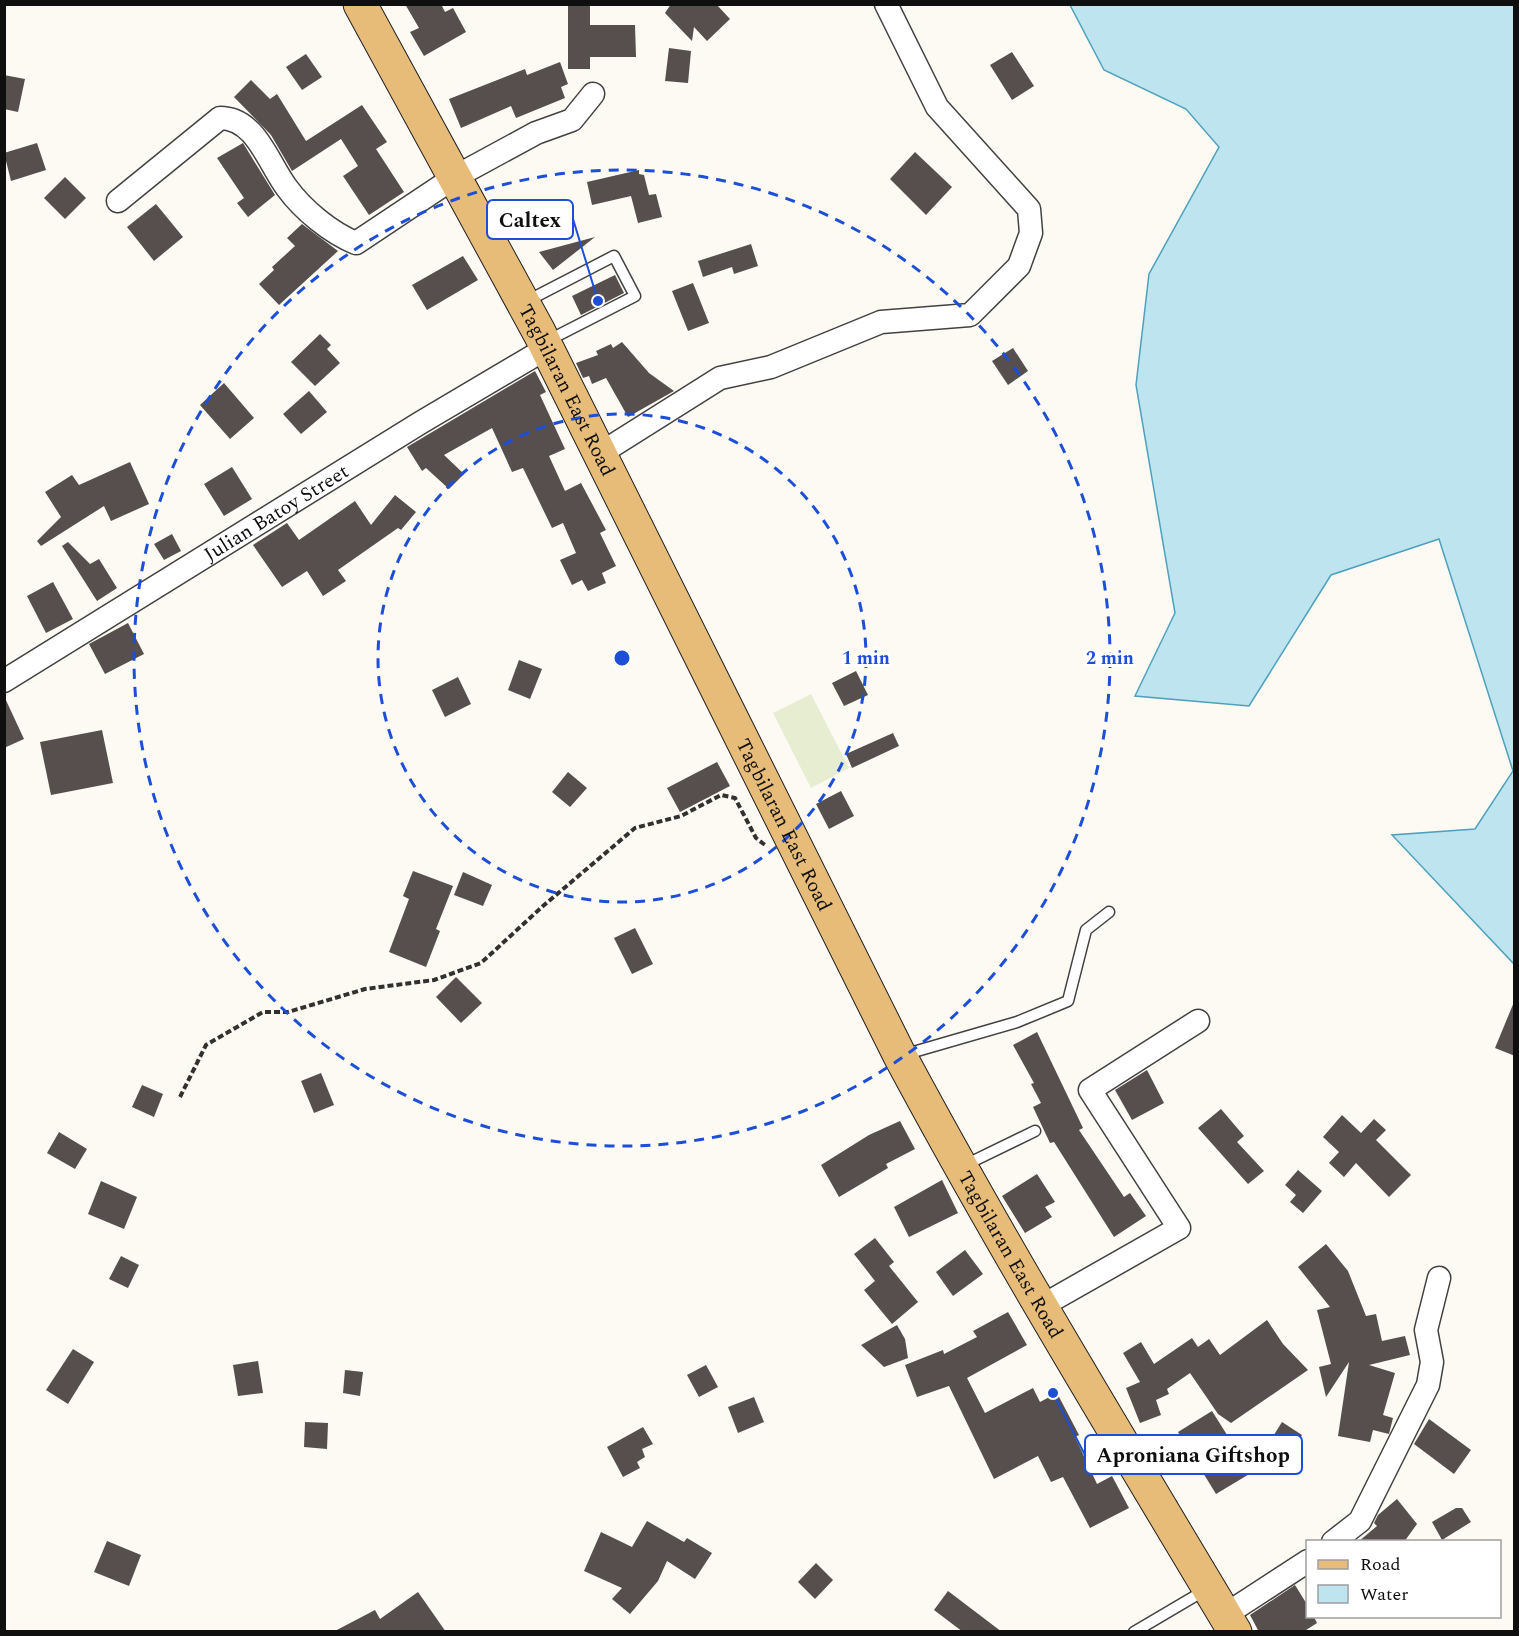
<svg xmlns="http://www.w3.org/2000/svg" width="1519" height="1636" viewBox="0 0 1519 1636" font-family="Spectral,serif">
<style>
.pitch{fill:#e7edd1}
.water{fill:#bee4ef;stroke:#4ea1bc;stroke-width:1.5}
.building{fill:#564f4d}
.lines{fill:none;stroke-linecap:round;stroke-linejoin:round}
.service-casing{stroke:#424242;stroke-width:13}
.minor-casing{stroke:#424242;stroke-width:25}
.primary-casing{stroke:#202020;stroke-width:35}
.path{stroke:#313131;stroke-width:4;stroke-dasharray:6 3;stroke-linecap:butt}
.service{stroke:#fff;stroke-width:10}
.minor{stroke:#fff;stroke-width:22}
.primary{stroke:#e7bc79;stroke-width:33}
.ring{fill:none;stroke:#1d4ed8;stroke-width:3;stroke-dasharray:10 8}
.labels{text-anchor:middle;stroke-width:6;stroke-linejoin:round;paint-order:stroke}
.street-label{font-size:20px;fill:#0f0f0f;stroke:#fff}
.centre{fill:#1d4ed8;stroke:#fff;stroke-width:3}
.ring-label{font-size:18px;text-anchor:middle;font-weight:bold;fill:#1d4ed8;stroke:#fff;stroke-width:6;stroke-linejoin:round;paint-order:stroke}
.leader{fill:none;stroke:#1d4ed8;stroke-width:2}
.callout-dot{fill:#1d4ed8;stroke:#fff;stroke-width:2}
.callout{fill:#fff;stroke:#1d4ed8;stroke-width:2}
.callout-label{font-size:21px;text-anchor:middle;font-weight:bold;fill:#0f0f0f}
</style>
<rect width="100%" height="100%" fill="#fdfaf3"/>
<path class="pitch" d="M811,694L849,768L811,788L773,713Z"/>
<path class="water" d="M1070,5H1514V964L1392,835L1475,829L1513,771L1439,539L1331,575L1249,706L1135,696L1175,613L1136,385L1149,274L1219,147L1186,109L1104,70Z"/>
<g class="building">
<path d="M405,4H441L445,12L453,8L466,32L424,56L410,32L419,28Z"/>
<path d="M568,4H590V25H635L636,57H590V69H568Z"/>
<path d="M671,4H716L730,19L707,41L694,27L692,41L665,13Z"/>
<path d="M669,48L691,51L688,83L665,81Z"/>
<path d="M1012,52L1034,86L1012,100L990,65Z"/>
<path d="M306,54L322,77L302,90L286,67Z"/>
<path d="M560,62L568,84L561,87L565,98L516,118L511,106L461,128L449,99L525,69L527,75Z"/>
<path d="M4,75L25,79L18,112L4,109Z"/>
<path d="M251,80L270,99L277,94L306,141L362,105L387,142L376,149L404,192L369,215L343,176L358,166L341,139L292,171L271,135L234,97Z"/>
<path d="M37,143L46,170L11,181L4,153Z"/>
<path d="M243,143L275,195L248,217L237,203L244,198L217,158Z"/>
<path d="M915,152L952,187L926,215L890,179Z"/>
<path d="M639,170V174L644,175L649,195L656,194L662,217L638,223L631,196L592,205L587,182Z"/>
<path d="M65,177L86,198L65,219L44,198Z"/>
<path d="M156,204L183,237L154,261L127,227Z"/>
<path d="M302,224L338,251L279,305L259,284L274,270L272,267L295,246L287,238Z"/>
<path d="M595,237L553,270L539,252Z"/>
<path d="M751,244L758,266L734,274L732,267L703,277L698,261Z"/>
<path d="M463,256L478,280L427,310L412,285Z"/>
<path d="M615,275L624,293L581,315L572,296Z"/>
<path d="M693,283L709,323L688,331L672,291Z"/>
<path d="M320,334L331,345L327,349L340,363L315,386L291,362Z"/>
<path d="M622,342L649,373L674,391L628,417L606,378L592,384L589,376L583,378L576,363L598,355L596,351L611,344L613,348Z"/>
<path d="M1013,348L1028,371L1008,385L992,361Z"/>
<path d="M535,371L546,392L540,395L565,449L549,456L565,491L581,483L606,530L600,533L616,566L602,573L606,583L588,591L582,580L572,585L560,560L576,553L563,523L552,528L523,468L512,472L492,428L444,455L464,474L449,489L426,468L422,471L407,447Z"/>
<path d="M224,383L254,418L230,439L200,405Z"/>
<path d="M309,391L327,412L301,434L283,414Z"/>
<path d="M130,462L149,504L111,521L104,506L41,546L37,541L61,517L45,492L72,475L79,485Z"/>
<path d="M232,467L252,499L224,516L204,484Z"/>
<path d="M395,495L416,512L401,530L398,528L338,570L346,581L323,596L307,571L282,587L253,545L287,523L299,540L355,501L371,525Z"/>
<path d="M172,534L181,551L164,560L154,544Z"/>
<path d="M68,542L90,564L99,559L117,588L97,601L62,546Z"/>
<path d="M53,582L73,619L46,633L27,596Z"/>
<path d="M128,623L144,654L105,674L89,644Z"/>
<path d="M519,660L542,669L530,699L508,690Z"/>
<path d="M856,671L868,695L844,706L832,683Z"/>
<path d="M458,677L471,704L445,717L432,690Z"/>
<path d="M4,696L24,739L4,748Z"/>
<path d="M102,730L113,783L51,795L40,742Z"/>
<path d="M893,733L899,746L852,768L846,754Z"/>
<path d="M717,762L730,786L680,812L667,788Z"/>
<path d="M568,772L587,788L570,807L552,792Z"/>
<path d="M841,791L854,816L829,829L816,804Z"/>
<path d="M413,871L453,886L436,929L440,931L426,967L389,952L409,899L403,896Z"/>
<path d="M463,872L492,885L483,906L454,895Z"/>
<path d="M635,928L653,964L632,974L614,938Z"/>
<path d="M456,977L482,1003L461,1023L436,997Z"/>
<path d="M1514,1002H1515V1056L1495,1048Z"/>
<path d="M1037,1032L1083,1128L1079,1130L1124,1197L1130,1193L1146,1216L1114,1237L1054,1142L1050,1143L1033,1107L1041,1103L1031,1084L1034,1083L1013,1045Z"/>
<path d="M1147,1070L1164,1103L1132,1120L1115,1090Z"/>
<path d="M321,1073L334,1105L314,1113L301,1081Z"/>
<path d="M142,1085L163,1094L154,1117L132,1107Z"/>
<path d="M1221,1109L1244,1136L1237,1142L1264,1171L1248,1184L1198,1128Z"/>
<path d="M1342,1115L1361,1133L1374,1119L1386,1130L1376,1140L1411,1175L1389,1197L1356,1163L1344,1177L1329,1163L1339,1152L1323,1137Z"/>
<path d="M900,1121L915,1149L886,1164L888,1168L839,1197L821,1165L869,1135Z"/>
<path d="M59,1132L87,1149L75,1169L47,1153Z"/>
<path d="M1298,1170L1322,1191L1303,1213L1290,1202L1296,1195L1285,1185Z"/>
<path d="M1037,1174L1055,1202L1045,1207L1052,1217L1025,1233L1002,1196Z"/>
<path d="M942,1180L958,1213L909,1237L894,1207Z"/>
<path d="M101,1181L137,1197L124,1229L88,1214Z"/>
<path d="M875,1238L894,1262L889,1266L918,1302L892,1324L864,1290L875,1281L854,1254Z"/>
<path d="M1326,1244L1348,1271L1366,1316L1376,1314L1382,1341L1405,1336L1410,1355L1369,1365L1395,1373L1383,1415L1393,1418L1389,1434L1373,1430L1370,1442L1338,1436L1349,1362L1326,1397L1319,1367L1331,1364L1317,1310L1330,1307L1298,1267Z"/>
<path d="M965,1250L983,1274L953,1296L936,1272Z"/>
<path d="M121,1256L139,1265L128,1288L109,1279Z"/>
<path d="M1008,1312L1027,1345L967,1378L985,1413L1033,1388L1040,1402L1057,1393L1079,1435L1075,1437L1097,1484L1112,1476L1129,1508L1090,1528L1063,1477L1051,1482L1038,1456L994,1479L949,1386L917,1397L905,1365L943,1350L944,1354L977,1337L973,1331Z"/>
<path d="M1267,1320L1283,1344L1308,1370L1231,1423L1218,1414L1190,1373L1167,1389L1169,1394L1156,1400L1161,1415L1140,1423L1126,1388L1140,1382L1123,1353L1141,1342L1154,1364L1192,1338L1198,1347L1209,1339L1220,1355Z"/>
<path d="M897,1325L905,1339L908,1358L884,1367L861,1345Z"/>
<path d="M73,1349L94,1362L68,1404L46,1390Z"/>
<path d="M258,1361L263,1393L238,1396L233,1365Z"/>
<path d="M706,1365L718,1387L699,1397L687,1375Z"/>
<path d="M345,1370L363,1372L360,1396L343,1393Z"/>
<path d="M754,1397L764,1422L738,1433L728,1407Z"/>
<path d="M1212,1411L1251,1473L1216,1494L1178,1432Z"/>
<path d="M1429,1419L1471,1450L1454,1474L1414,1444Z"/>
<path d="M305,1422L328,1423L327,1449L304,1447Z"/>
<path d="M1282,1422L1302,1435L1287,1459L1267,1446Z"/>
<path d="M643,1427L653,1444L642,1449L645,1457L637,1462L640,1468L623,1477L607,1447Z"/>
<path d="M1397,1499L1417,1524L1404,1542H1358L1377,1526L1374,1523L1378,1515Z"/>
<path d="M1456,1508H1462L1471,1522L1442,1540L1432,1522Z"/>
<path d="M647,1521L684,1542L687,1538L712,1553L695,1579L667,1561L658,1581L630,1614L612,1599L622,1588L584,1571L601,1532L632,1547Z"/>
<path d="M107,1541L141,1555L129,1586L94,1572Z"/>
<path d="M816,1563L833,1580L815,1599L798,1582Z"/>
<path d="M1295,1585L1308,1606V1617H1314L1317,1623L1303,1632H1259L1250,1615Z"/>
<path d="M948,1591L1002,1632H963L934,1610Z"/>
<path d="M418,1592L446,1632H333L375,1610L380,1619Z"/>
</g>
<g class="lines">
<defs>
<g id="service">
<path d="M527,301L614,256L635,296L547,341"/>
<path d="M903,1055L1017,1022L1068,1001L1086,930L1109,912"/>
<path d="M963,1166L1035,1131"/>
<path d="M1134,1632L1207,1589"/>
</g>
<g id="minor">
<path d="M118,201L220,118C256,118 268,163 287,188C303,210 331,233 356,243L455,177L536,133L572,120L593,94"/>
<path d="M601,453L720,378L771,367L881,322L970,315L1019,266L1031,233L1029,209L937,107L886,4"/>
<path id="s1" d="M4,681L420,423L547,348"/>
<path d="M1040,1307L1179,1228L1090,1090L1198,1021"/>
<path d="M1333,1542L1360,1521L1428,1385L1432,1362L1426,1330L1439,1278"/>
<path d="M1225,1615L1308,1561"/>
</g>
<g id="primary">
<path id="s2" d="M360,4L539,332L900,1056C1005,1252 1121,1441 1235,1632"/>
</g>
</defs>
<use href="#service" class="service-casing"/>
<use href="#minor" class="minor-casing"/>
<use href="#primary" class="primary-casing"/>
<path class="path" d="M180,1097L206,1045L263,1012H288L365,989L434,980L481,963L543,906L635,828L681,816L721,795L735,798L756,838L765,845"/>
<use href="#service" class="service"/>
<use href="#minor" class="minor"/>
<use href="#primary" class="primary"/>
</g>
<g class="ring">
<circle cx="622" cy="658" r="244"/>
<circle cx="622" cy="658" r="488"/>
</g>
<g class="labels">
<g class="street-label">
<text dy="7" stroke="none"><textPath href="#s2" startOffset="438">Tagbilaran East Road</textPath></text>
<text dy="7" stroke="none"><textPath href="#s1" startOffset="320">Julian Batoy Street</textPath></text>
<text dy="7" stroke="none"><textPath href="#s2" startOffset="924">Tagbilaran East Road</textPath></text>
<text dy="7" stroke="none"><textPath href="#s2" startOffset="1410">Tagbilaran East Road</textPath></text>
</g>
</g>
<circle cx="622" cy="658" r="9" class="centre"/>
<g class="ring-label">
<text x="866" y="664">1 min</text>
<text x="1110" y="664">2 min</text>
</g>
<path class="leader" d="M598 301L573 219M1053 1393L1085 1455"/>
<g class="callout-dot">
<circle cx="598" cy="301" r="6"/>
<circle cx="1053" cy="1393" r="6"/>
</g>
<g class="callout">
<rect x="487" y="200" width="86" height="39" rx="6"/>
<rect x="1085" y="1435" width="217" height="39" rx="6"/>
</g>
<g class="callout-label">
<text x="530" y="227">Caltex</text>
<text x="1193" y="1462">Aproniana Giftshop</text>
</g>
<rect width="1519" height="1636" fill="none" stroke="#0f0f0f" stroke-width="12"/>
<rect x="1306" y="1540" width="195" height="78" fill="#ffffff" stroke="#9f9f9f" stroke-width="1.5"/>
<rect x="1318" y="1560" width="30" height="9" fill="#e7bc79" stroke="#9f9f9f" stroke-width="1.5"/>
<text x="1360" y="1570" font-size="18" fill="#0f0f0f">Road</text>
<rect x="1318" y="1585" width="30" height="18" fill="#bee4ef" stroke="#9f9f9f" stroke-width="1.5"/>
<text x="1360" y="1600" font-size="18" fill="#0f0f0f">Water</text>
</svg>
